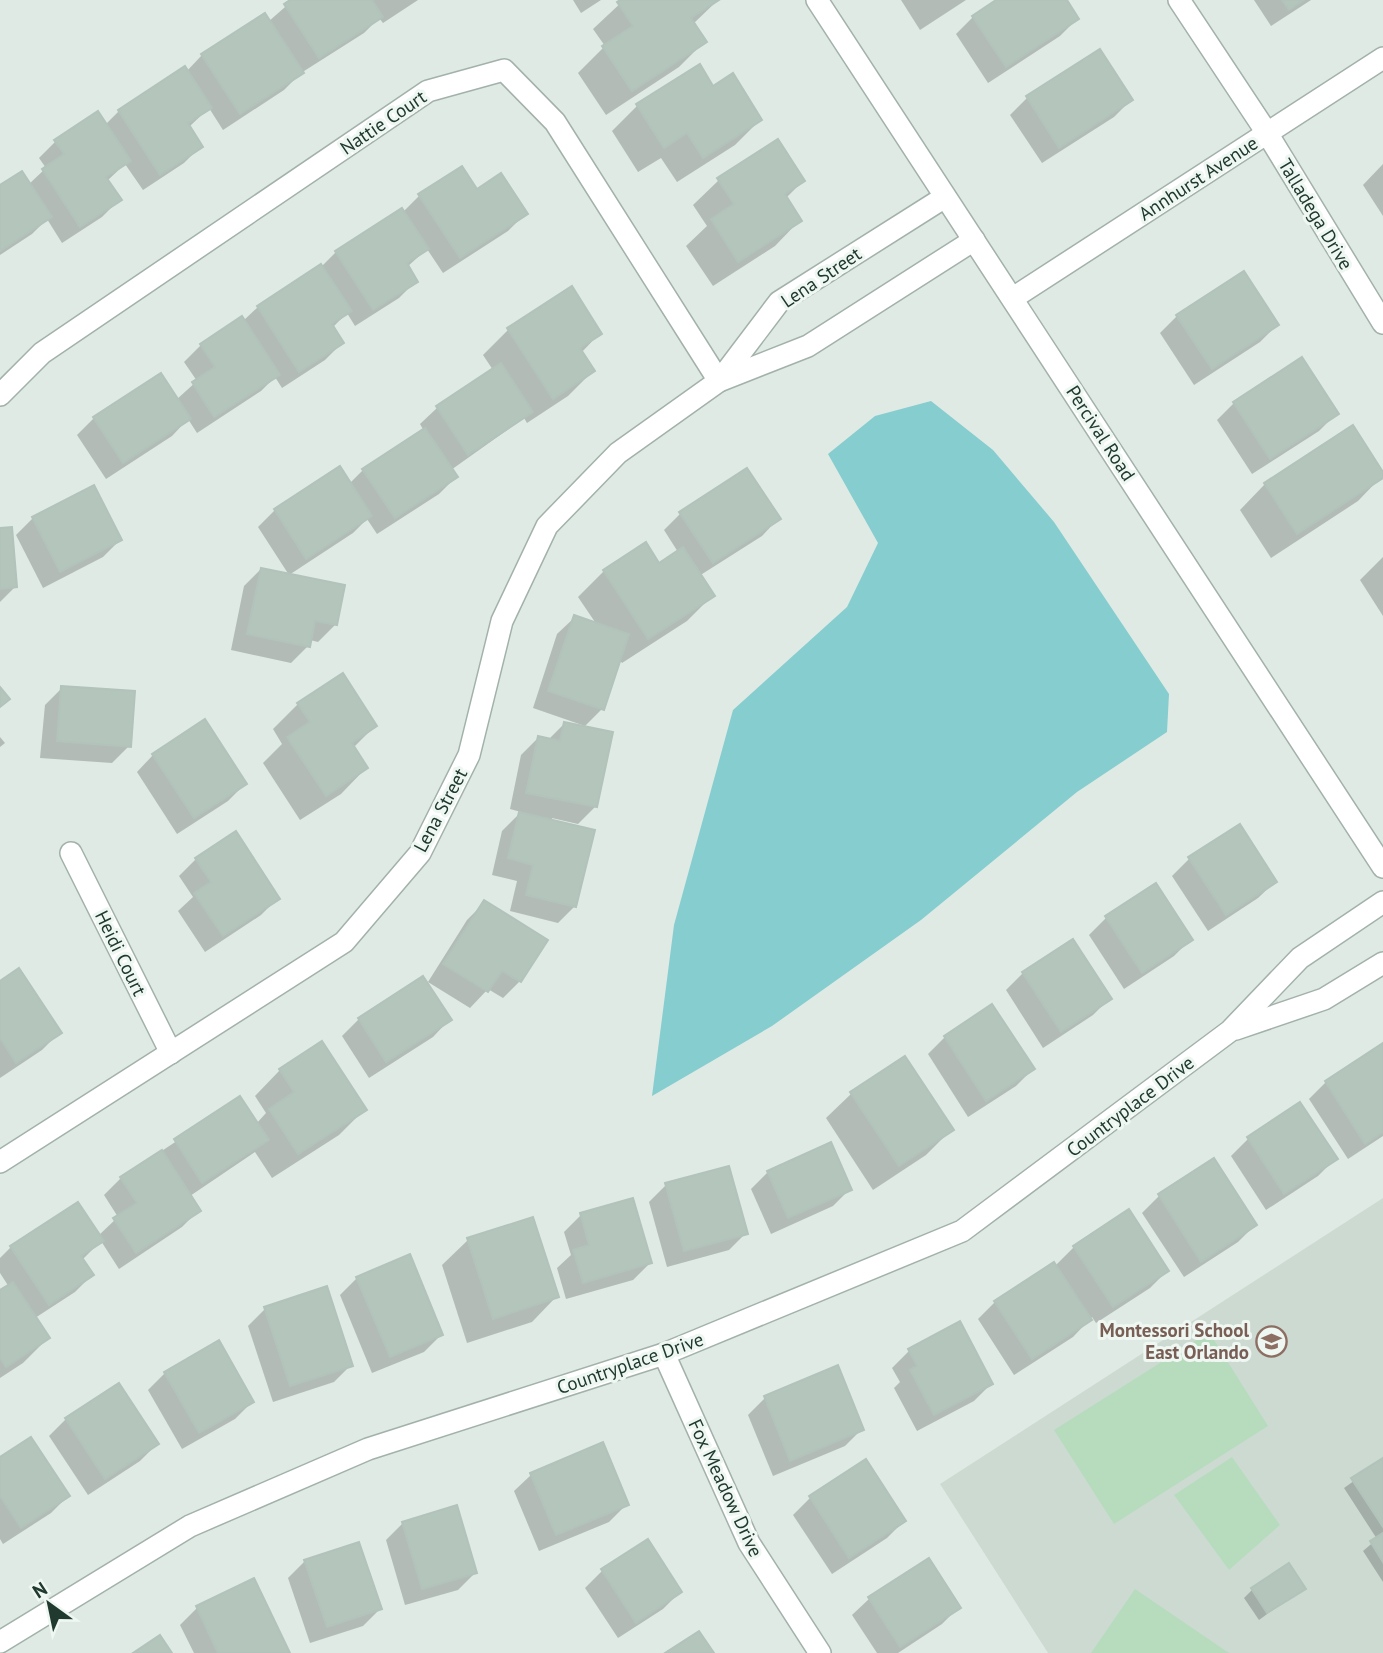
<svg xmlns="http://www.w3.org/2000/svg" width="1383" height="1653" viewBox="0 0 1383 1653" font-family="'PT Sans',sans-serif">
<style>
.built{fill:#cddad2}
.green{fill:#b7dcbd}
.water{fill:#86cdd0}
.shadow{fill:#0003}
.building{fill:#b4c5bc;stroke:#b1c3ba;stroke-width:2}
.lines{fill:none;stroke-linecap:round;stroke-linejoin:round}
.minor-casing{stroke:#a2b2aa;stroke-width:24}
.minor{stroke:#fff;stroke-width:21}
.labels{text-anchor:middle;stroke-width:6;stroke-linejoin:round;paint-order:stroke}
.street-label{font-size:19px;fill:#203a30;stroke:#eff7f2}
.education-label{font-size:19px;font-weight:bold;fill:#785e54;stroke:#eff7f2;text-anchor:end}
</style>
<rect width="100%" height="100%" fill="#dfeae4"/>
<path class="built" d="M1383,1198V1653H1048L940,1484Z"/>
<g class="green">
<path d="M1209,1332L1268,1426L1114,1524L1054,1430Z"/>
<path d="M1232,1457L1280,1525L1229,1570L1174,1495Z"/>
<path d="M1135,1589L1229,1653H1091Z"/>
</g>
<path class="water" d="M931,401L993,450L1054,522L1169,694L1167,732L1077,792L921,920L772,1026L652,1096L674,925L733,710L847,607L878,543L828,454L875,416Z"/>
<g class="shadow">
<path d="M293,0H418L383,23L379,18L364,33L301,73L284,90L223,130L209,108L189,127L201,146L184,163L143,190L125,164L107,181L119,200L102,217L62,243L47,219L32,234L0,255V187L28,185L46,168L39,158L56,141L105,125L119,111L186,72L202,55L268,22Z"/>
<path d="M573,0H601L581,13Z"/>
<path d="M624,0H718L693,24L704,42L679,67L606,115L578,73L605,46L593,29Z"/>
<path d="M901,0H966L920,30Z"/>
<path d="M999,0H1065L1077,19L1060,36L988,83L956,34L973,17Z"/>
<path d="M1254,0H1311L1271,26Z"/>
<path d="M1099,51L1131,100L1114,117L1042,163L1010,115L1027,98Z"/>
<path d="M699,67L713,88L760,120L735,145L677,182L661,158L638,172L612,131L637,106Z"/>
<path d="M1383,164V216L1363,185Z"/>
<path d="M719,180L803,181L786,198L800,220L775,246L713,286L686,246L707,226L693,205Z"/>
<path d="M476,192L525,214L508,231L443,273L427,249L407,267L416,281L399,298L355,326L347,313L332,328L342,343L325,360L282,388L275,377L261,391L197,433L188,419L172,436L106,479L77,435L94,418L176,400L197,381L184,362L201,345L243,321L258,307L321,267L336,252L403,212L420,195Z"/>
<path d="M1177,316L1277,325L1260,342L1194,385L1160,333Z"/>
<path d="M508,330L600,333L581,353L593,371L568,396L527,423L524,418L451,470L456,477L439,494L377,534L367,519L353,533L289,575L258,527L275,510L349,484L363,470L424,431L420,424L437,408L493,370L483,355Z"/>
<path d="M1234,403L1336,414L1319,431L1252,474L1217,420Z"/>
<path d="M1383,475L1358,501L1271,558L1240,510L1265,484Z"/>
<path d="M681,513L778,519L762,536L699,576L712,596L687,621L622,663L619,659L602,709L585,726L533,708L557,634L574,618L597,625L578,597L604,571L645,544L659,565L678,552L664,530Z"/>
<path d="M33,518L120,540L103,557L43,588L16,535Z"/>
<path d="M0,530L15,587L0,602Z"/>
<path d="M1383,557V616L1360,580Z"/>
<path d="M261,569L335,625L318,642L310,640L308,646L291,663L231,650L244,586Z"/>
<path d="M62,688L129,746L112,763L40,758L45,705Z"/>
<path d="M298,704L375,726L353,748L366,768L341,794L300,820L263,763L282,744L273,729Z"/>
<path d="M564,724L595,807L578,824L552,818L575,906L558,923L510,911L517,881L492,875L502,831L521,812L510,809L521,755L538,738L548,740Z"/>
<path d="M0,737L5,743L0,747Z"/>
<path d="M153,755L245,784L228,801L177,834L137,772Z"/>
<path d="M196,859L278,898L261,915L205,952L178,911L193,897L179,876Z"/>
<path d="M1189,859L1275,882L1258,898L1208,931L1172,876Z"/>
<path d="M484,903L520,981L503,998L488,989L470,1008L428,982L467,920Z"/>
<path d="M1106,918L1191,939L1174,956L1124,989L1089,935Z"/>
<path d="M1073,941L1110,998L1093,1015L1043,1048L1006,990L1023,973Z"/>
<path d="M422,978L449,1020L433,1037L369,1078L342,1036L359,1019Z"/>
<path d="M0,983L59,1033L42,1050L0,1078Z"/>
<path d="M945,1037L1033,1069L1016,1086L968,1117L928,1054Z"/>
<path d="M1383,1045V1136L1348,1159L1309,1099L1326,1082Z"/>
<path d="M280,1070L365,1109L339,1135L272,1178L255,1152L190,1196L199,1210L182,1227L119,1269L101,1241L82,1260L92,1275L75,1292L35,1318L48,1338L23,1363L0,1378V1292L9,1287L0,1273V1258L11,1247L98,1236L118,1217L104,1195L121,1178L240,1099L256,1124L266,1113L255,1096Z"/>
<path d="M852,1093L951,1130L926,1155L873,1190L826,1118Z"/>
<path d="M1300,1105L1335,1159L1318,1176L1266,1210L1231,1156L1248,1139Z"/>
<path d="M1213,1160L1255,1225L1238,1242L1184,1277L1142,1213L1159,1196Z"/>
<path d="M768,1172L850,1189L833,1206L771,1234L751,1189Z"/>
<path d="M666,1185L746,1233L729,1250L667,1267L649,1202Z"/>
<path d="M581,1215L650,1263L633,1280L566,1299L557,1268L571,1255L564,1232Z"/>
<path d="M532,1219L557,1296L532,1322L467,1343L442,1265L468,1240Z"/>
<path d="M1074,1247L1167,1271L1150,1288L1096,1323L1092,1317L1073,1337L1014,1375L978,1319L995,1302L1055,1266Z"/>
<path d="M357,1278L441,1335L424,1352L372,1373L340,1295Z"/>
<path d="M265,1309L351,1365L334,1382L273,1402L248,1326Z"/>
<path d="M909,1351L991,1384L974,1401L917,1431L894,1388L900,1382L892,1368Z"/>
<path d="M837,1368L862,1429L845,1446L773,1476L748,1415L765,1398Z"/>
<path d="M165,1373L252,1402L235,1419L182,1449L148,1390Z"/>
<path d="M66,1419L157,1444L140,1461L88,1495L49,1436Z"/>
<path d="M0,1459L68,1496L51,1513L3,1544L0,1539Z"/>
<path d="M1383,1460V1582L1363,1551L1377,1539L1344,1488Z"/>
<path d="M531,1475L626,1505L609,1522L539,1551L514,1491Z"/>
<path d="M810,1498L904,1521L887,1538L832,1574L793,1515Z"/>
<path d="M403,1523L475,1573L458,1590L405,1605L386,1540Z"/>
<path d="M647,1541L680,1592L663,1609L618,1638L585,1588L602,1571Z"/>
<path d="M305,1561L380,1609L363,1626L310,1643L288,1578Z"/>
<path d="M1303,1588L1259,1620L1244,1598L1252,1590Z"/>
<path d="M869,1599L959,1607L942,1624L898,1653H877L852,1615Z"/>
<path d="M197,1608L288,1653H194L180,1625Z"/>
</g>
<g class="building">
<path d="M290,0H372L383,17L319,58L284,4Z"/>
<path d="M620,0H719L691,18L707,42L632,91L602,46L633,26L617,2Z"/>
<path d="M996,0H1067L1079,19L1006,67L972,16Z"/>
<path d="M1282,0H1304L1289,10Z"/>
<path d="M265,13L304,73L240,114L201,54Z"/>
<path d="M1100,49L1133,100L1059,148L1026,96Z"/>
<path d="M700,64L713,86L733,73L762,120L703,158L687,133L664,148L636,104Z"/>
<path d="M185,66L212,108L188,123L203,147L160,175L118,110Z"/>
<path d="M98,111L131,161L106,177L122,200L80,227L42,169L64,154L54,140Z"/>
<path d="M778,139L805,181L785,194L802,221L738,262L711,219L734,204L717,178Z"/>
<path d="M462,166L477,189L501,173L528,214L460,258L418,194Z"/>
<path d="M22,171L52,217L0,251V185Z"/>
<path d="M402,208L429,249L407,263L418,282L373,310L335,251Z"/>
<path d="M321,264L352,311L332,324L344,343L299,372L257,306Z"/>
<path d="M1244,271L1279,325L1212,369L1176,315Z"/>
<path d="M572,286L602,334L580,348L595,371L553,399L507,328Z"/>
<path d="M242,316L280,375L214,417L192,382L215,367L200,344Z"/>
<path d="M1302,357L1339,414L1270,459L1233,402Z"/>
<path d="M501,363L533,412L468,455L436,406Z"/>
<path d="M161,373L191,419L123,463L93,417Z"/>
<path d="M1353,425L1383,472V478L1297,534L1264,483Z"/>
<path d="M425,428L458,477L395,518L362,469Z"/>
<path d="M340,466L372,516L306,559L274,509Z"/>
<path d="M747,468L781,519L713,563L679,512Z"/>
<path d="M94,485L122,540L60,572L32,517Z"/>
<path d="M12,527L17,587L0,589V528Z"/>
<path d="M646,542L659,563L683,547L715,596L648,639L603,570Z"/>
<path d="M261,568L345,585L337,625L315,621L310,647L247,634Z"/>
<path d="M574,615L629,634L604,710L548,691Z"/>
<path d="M343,673L377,726L352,743L368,768L326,796L287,737L310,722L297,703Z"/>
<path d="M61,686L135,691L131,747L57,741Z"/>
<path d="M0,687L10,699L0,707Z"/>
<path d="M205,719L247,784L194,818L152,754Z"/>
<path d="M564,722L613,732L597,807L526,793L538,736L560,741Z"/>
<path d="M519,812L595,830L576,907L526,895L533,865L508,858Z"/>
<path d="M1240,824L1277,882L1226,915L1188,857Z"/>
<path d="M236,831L280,899L223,936L194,893L211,882L195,858Z"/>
<path d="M1156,883L1193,940L1142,973L1105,916Z"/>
<path d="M484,900L548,940L521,982L502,971L488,992L443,964Z"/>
<path d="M1073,939L1112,999L1061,1032L1022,972Z"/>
<path d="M19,968L62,1033L16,1063L0,1038V981Z"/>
<path d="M423,976L452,1020L386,1062L358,1018Z"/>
<path d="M992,1004L1035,1069L986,1101L944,1036Z"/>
<path d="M322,1041L367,1110L298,1154L269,1109L294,1092L279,1069Z"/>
<path d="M1383,1043V1132L1365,1144L1325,1081Z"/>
<path d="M905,1056L954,1130L899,1166L850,1092Z"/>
<path d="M240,1096L269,1140L202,1183L174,1139Z"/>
<path d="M1300,1102L1338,1159L1284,1194L1247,1137Z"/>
<path d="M831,1142L852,1190L788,1218L767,1171Z"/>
<path d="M162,1150L201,1211L136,1253L113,1218L137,1203L120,1177Z"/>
<path d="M1214,1158L1257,1225L1201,1262L1158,1194Z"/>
<path d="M729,1166L748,1234L684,1251L665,1183Z"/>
<path d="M633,1198L652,1263L583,1283L573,1250L589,1245L580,1213Z"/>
<path d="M78,1202L104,1241L81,1256L94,1275L49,1305L10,1246Z"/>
<path d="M1129,1209L1169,1271L1113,1307L1073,1246Z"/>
<path d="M533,1217L559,1297L493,1319L467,1238Z"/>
<path d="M410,1254L443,1335L390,1357L356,1277Z"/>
<path d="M1054,1262L1092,1320L1032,1359L994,1301Z"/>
<path d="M13,1282L50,1338L6,1367L0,1358V1290Z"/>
<path d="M327,1286L353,1366L290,1386L264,1307Z"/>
<path d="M960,1321L993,1384L934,1415L910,1370L917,1366L908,1349Z"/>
<path d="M219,1340L254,1402L199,1433L164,1372Z"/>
<path d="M838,1365L864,1430L790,1461L764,1396Z"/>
<path d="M119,1383L159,1444L105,1479L65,1418Z"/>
<path d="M31,1437L70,1496L21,1528L0,1496V1457Z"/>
<path d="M603,1442L629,1505L556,1535L530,1473Z"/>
<path d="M1383,1458V1527L1351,1478Z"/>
<path d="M866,1459L906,1521L849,1558L809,1496Z"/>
<path d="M457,1505L477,1573L422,1589L402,1522Z"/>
<path d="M1383,1533V1562L1370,1541Z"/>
<path d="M648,1539L682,1592L636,1623L601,1569Z"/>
<path d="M359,1542L382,1609L327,1627L304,1560Z"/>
<path d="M929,1558L961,1608L900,1647L868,1597Z"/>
<path d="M1289,1563L1306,1589L1267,1613L1251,1588Z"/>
<path d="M254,1578L290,1653H218L196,1606Z"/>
<path d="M699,1631L714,1653H665Z"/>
<path d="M160,1635L172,1653H133Z"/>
</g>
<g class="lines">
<defs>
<g id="minor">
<path d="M817,0L1383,867"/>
<path d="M1179,0L1267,133L1383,323"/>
<path d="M1013,298L1383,58"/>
<path d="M720,380L779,302L945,197"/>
<path d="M0,395L42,353L428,91L504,70L555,122L719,381"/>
<path d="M71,853L171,1053"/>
<path d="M1236,1029L1324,999L1383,963"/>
<path d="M0,1162L344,942L420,853L469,755L502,621L547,526L618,453L719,381L808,346L974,240"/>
<path d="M664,1354L749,1543L820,1653"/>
<path d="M0,1642L190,1526L368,1449L664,1354L962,1231L1230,1031L1300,958L1383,902"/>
</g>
</defs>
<use href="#minor" class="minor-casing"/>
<use href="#minor" class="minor"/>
</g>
<defs>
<symbol id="school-ring" viewBox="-11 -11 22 22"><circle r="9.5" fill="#eff7f2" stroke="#8d6e63" stroke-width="1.5"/><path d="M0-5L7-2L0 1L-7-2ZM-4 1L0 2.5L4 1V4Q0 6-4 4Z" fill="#8d6e63"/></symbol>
</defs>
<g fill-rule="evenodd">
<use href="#school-ring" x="1254" y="1324" width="35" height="35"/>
</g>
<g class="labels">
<g class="street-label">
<text transform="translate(383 122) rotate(-34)" y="7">Nattie Court</text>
<text transform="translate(1198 178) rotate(-33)" y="7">Annhurst Avenue</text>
<text transform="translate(1316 214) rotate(59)" y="7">Talladega Drive</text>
<text transform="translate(821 277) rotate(-34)" y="7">Lena Street</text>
<text transform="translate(1101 433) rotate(57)" y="7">Percival Road</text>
<text transform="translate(440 810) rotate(-62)" y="7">Lena Street</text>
<text transform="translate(121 953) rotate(64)" y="7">Heidi Court</text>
<text transform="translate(1130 1106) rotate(-37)" y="7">Countryplace Drive</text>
<text transform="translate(630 1363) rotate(-19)" y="7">Countryplace Drive</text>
<text transform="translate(726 1488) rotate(65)" y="7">Fox Meadow Drive</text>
</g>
<g class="education-label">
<text x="1249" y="1337">Montessori School<tspan x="1249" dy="22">East Orlando</tspan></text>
</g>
</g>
<g transform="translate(49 1604) rotate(327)" stroke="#eff7f2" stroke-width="5" paint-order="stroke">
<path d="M0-5L12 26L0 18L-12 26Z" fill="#203a30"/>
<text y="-10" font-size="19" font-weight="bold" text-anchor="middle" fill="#203a30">N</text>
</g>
</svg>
